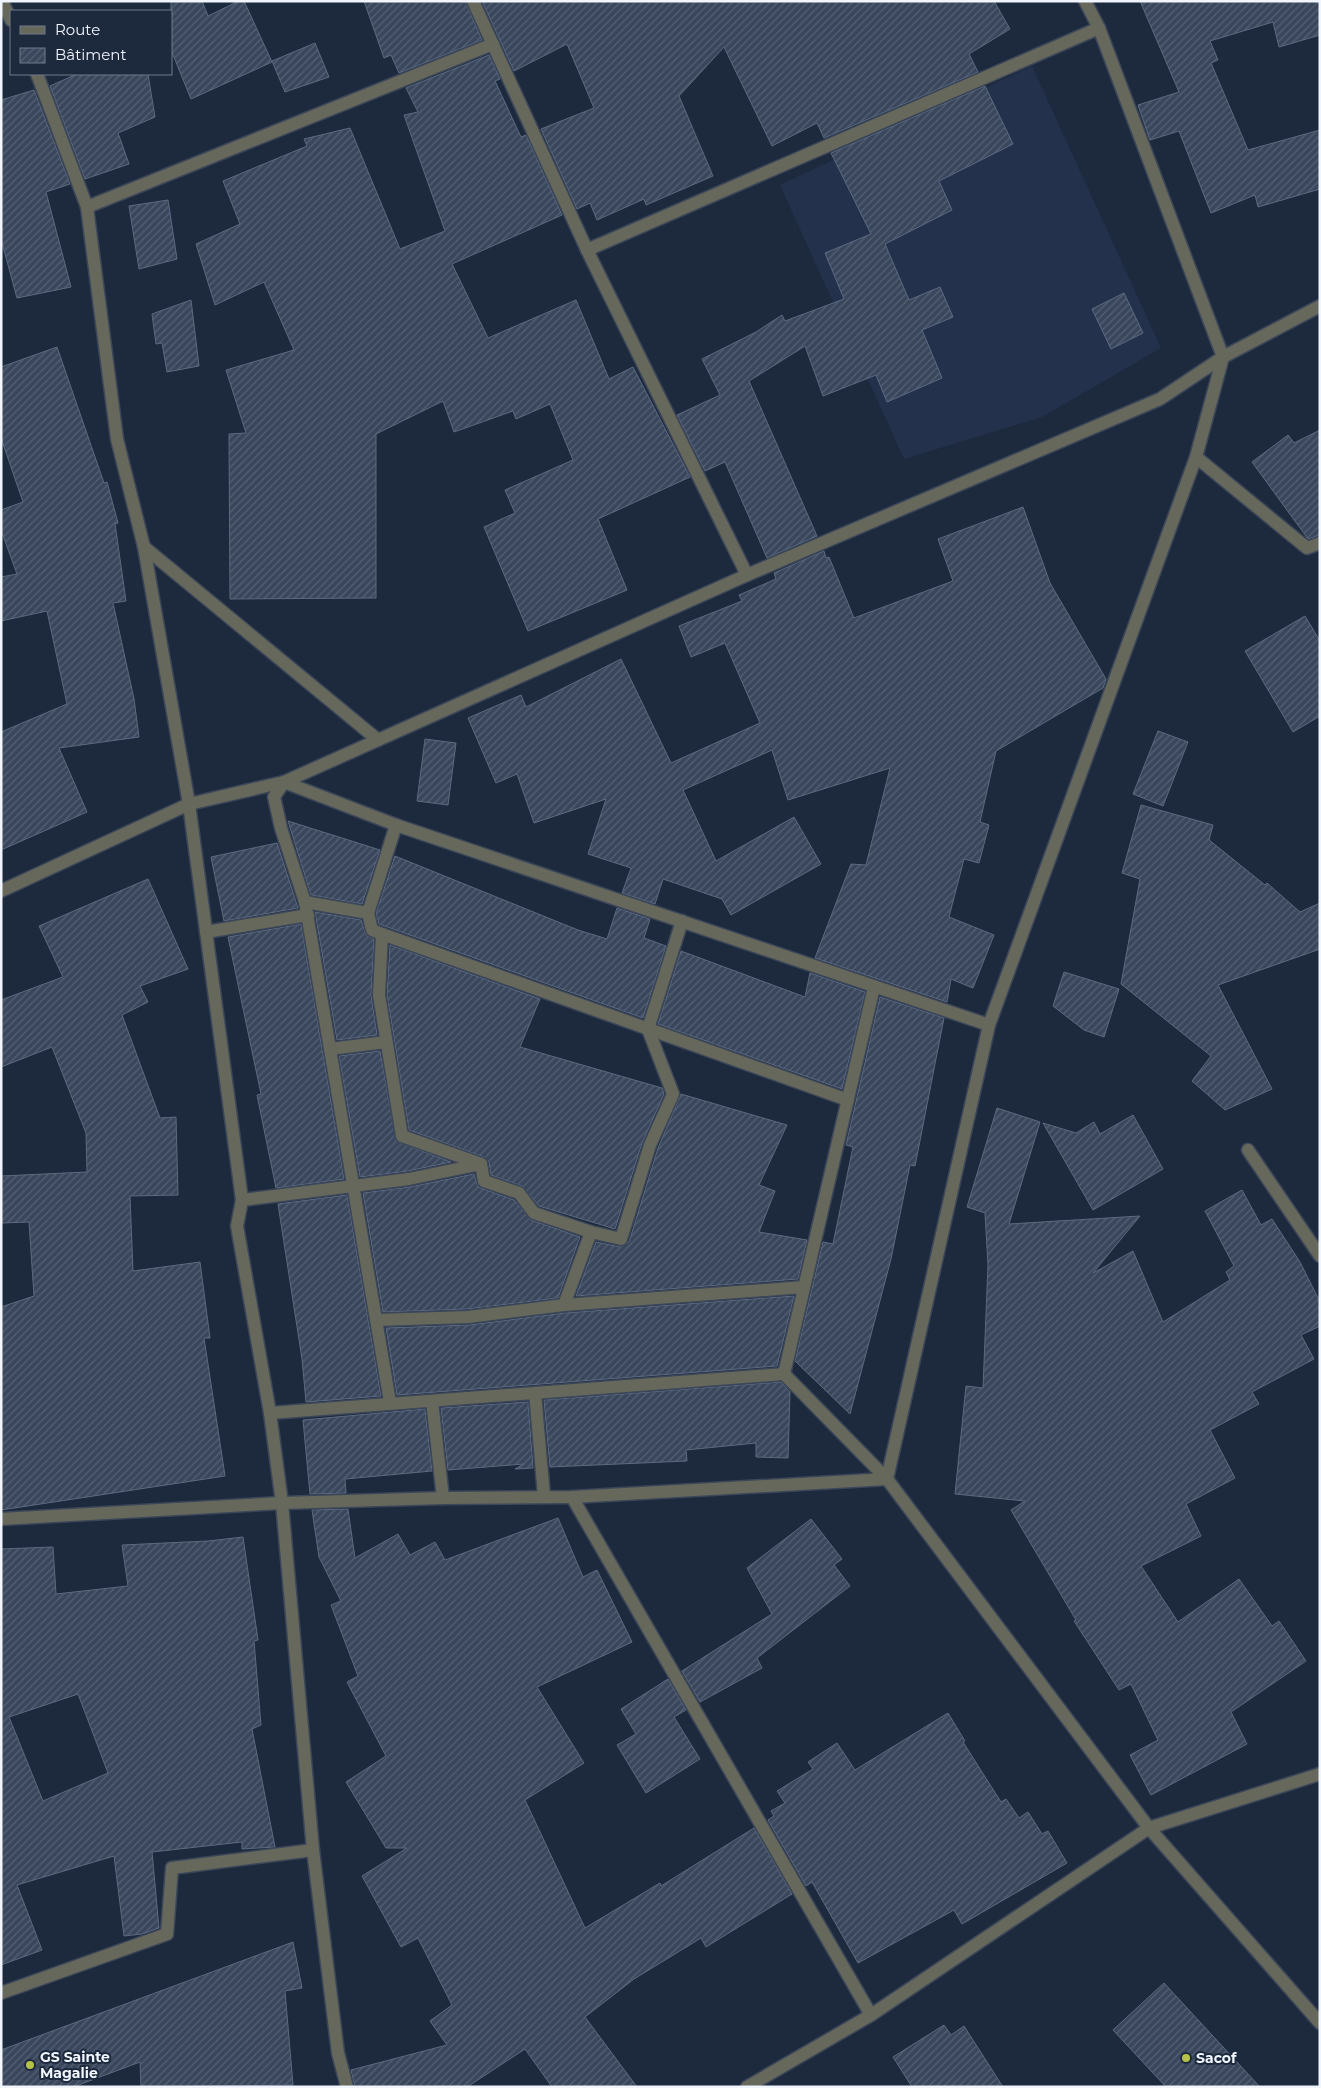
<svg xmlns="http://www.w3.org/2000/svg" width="1321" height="2088" viewBox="0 0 1321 2088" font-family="Montserrat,sans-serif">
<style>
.built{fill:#23314c}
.building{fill:url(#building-hatch);stroke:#5c6a82;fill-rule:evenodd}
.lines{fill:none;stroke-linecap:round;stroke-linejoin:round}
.minor-casing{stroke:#3b4658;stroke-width:15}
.minor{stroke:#66685c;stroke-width:12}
.poi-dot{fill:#b5c249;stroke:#1d293d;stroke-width:2}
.labels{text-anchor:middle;stroke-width:4;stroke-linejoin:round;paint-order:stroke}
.poi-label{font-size:14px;font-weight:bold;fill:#f0f5fe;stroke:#1d293d;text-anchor:start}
</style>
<defs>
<pattern id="building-hatch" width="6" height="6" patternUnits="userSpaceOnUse" patternTransform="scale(1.25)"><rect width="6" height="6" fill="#39465c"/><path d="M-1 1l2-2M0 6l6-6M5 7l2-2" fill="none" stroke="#566174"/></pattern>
</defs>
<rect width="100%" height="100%" fill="#1d293d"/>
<path class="built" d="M1032,66L1161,348L1042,417L904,459L780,185Z"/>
<g class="building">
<path d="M171,1H202L208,16L239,1H244L272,62L191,99L171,50Z"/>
<path d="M364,1H465L482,40L399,73L391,55L384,58Z"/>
<path d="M482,1H994L1010,29L969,54L978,72L824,138L817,123L772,146L724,47L679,96L713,176L646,205L644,199L597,220L590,203L577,209L541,129L594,108L567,44L514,71Z"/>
<path d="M1140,1H1320V35L1279,47L1273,22L1210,41L1218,60L1211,63L1248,150L1320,130V189L1258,207L1255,195L1211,213L1179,131L1150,140L1138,105L1179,92Z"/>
<path d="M315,43L329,77L285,92L272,61Z"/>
<path d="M489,55L500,79L495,81L521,137L526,135L562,215L452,264L488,338L576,300L609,379L633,367L690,477L598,519L627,590L528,631L484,527L515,513L505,490L573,460L550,404L516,419L513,411L454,432L443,401L376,434V598L230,599L229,434L246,433L226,370L294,350L264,282L215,305L196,244L240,224L223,181L307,146L304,139L350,128L400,249L445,231L404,115L418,112L406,88Z"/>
<path d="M77,74H148L155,117L118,133L129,164L85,179L50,86Z"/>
<path d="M985,86L1013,144L939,181L952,210L885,244L909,300L940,287L953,317L922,330L942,378L887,402L876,375L823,396L805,346L749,381L817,536L767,558L725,462L705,471L677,415L720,395L702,359L756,332L782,315L785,321L844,299L825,253L871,234L831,153Z"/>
<path d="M34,90L70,184L46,192L71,287L17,298L1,239V100Z"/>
<path d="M168,200L177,259L139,269L129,206Z"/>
<path d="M1124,293L1143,333L1111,349L1092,309Z"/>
<path d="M191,300L199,366L167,372L162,343L156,344L152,314Z"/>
<path d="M57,347L104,483L107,482L118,523L115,524L126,601L113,603L134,699L139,737L59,748L87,812L1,850V732L67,704L47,611L1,621V577L17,574L1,530V510L23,502L1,438V367Z"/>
<path d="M1320,430V535L1308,539L1252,462L1288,435L1294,443Z"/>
<path d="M1023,507L1050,583L1106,679L1103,688L996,751L980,822L989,825L979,863L964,859L949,917L994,935L973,988L951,979L947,1002L815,958L851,864L866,865L890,768L788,800L772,750L683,790L716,861L794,817L821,864L731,915L722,899L663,879L655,904L622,893L631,868L588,854L606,799L534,823L517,774L496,783L468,718L521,695L526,707L621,659L671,763L760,723L725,643L691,657L679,626L742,601L739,595L776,579L774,573L824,551L826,558L829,557L854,618L953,581L938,539Z"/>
<path d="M1305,616L1320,641V716L1293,732L1245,651Z"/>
<path d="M1158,731L1188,742L1163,806L1133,794Z"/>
<path d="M425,739L456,743L448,805L417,801Z"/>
<path d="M1141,805L1213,825L1209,840L1265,885L1267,883L1300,912L1320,903V949L1218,985L1272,1089L1225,1110L1192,1081L1211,1056L1121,984L1140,879L1122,873Z"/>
<path d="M288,821L380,850L362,904L311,895Z"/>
<path d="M277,843L298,908L224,921L211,857Z"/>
<path d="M395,856L578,930L607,939L617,908L650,919L644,938L666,946L643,1018L379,924L376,913Z"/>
<path d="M148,879L188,969L140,986L148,1002L122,1015L160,1118L176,1117L178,1195L130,1196L133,1271L200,1262L210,1338H204L225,1476L1,1510V1307L34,1296L29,1222L1,1223V1176L87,1172L86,1133L52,1047L1,1067V1000L63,977L39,926Z"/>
<path d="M315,912L361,920L366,935L374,939L371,995L377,1035L337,1040Z"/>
<path d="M301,924L344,1179L276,1188L257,1095L261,1094L228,937Z"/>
<path d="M390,945L540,999L520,1047L662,1088L664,1094L642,1143L615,1229L539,1206L522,1186L491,1175L489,1162L484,1157L409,1130L387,995Z"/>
<path d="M681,951L805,997L810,973L865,992L842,1089L658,1024Z"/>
<path d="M1064,972L1119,989L1104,1037L1084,1030L1053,1006Z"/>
<path d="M880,997L944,1018L915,1166L910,1165L891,1259L850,1414L795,1361L823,1242L833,1244L853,1147L846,1145Z"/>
<path d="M380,1051L396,1141L451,1162L408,1171L360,1177L339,1056Z"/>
<path d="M681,1094L787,1125L759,1185L775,1191L759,1232L807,1240L798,1279L576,1296L596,1242L620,1247L629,1242L658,1148Z"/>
<path d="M997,1108L1040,1122L1009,1224L1140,1216L1093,1273L1133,1251L1163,1322L1230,1280L1226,1272L1234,1266L1205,1211L1242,1190L1261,1225L1272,1219L1300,1262L1320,1302V1326L1301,1335L1314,1359L1252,1392L1259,1404L1210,1430L1235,1478L1186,1504L1201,1536L1141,1566L1178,1622L1239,1579L1272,1626L1279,1621L1306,1661L1231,1712L1247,1744L1151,1795L1130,1755L1158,1740L1131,1684L1119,1690L1074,1621L1076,1620L1011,1510L1025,1501L955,1494L966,1386L983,1388L988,1265L985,1213L967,1207Z"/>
<path d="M1133,1115L1163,1169L1093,1210L1043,1123L1076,1133L1094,1122L1100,1134Z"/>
<path d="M474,1174L478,1187L514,1200L531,1220L580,1237L558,1298L467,1309L383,1312L363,1193L410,1187Z"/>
<path d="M347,1195L381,1396L306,1402L302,1359L278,1204Z"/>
<path d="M794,1296L777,1366L397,1395L386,1328L469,1325L565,1313Z"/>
<path d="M781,1382L790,1392L788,1458L756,1457V1443L686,1450L687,1461L550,1467L544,1400Z"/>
<path d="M528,1402L533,1468L515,1469L524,1464L448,1470L441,1408Z"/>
<path d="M425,1409L432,1471L345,1479L346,1493L310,1494L303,1420Z"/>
<path d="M348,1509L355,1558L398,1534L410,1555L435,1542L445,1560L558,1518L583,1577L597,1570L632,1642L537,1687L584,1763L525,1800L585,1928L660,1883L661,1886L754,1828L792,1894L706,1947L701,1938L634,1979L585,2017L637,2087H552L525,2049L467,2087H355L351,2070L447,2045L430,2021L452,2005L418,1938L401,1947L362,1876L407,1848H386L346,1782L386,1756L347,1682L358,1676L331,1605L341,1601L319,1557L312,1510Z"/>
<path d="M811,1519L842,1559L834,1565L850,1586L757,1658L762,1668L700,1702L682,1671L772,1614L747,1568Z"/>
<path d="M243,1537L258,1640L254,1641L261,1725L252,1729L275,1847L242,1849V1842L152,1852L159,1928L142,1934L124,1936L114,1856L17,1885L42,1950L1,1965V1549L53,1547L56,1594L128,1586L122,1545L208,1541ZM78,1694L108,1773L43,1801L9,1717Z"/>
<path d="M668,1679L686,1710L674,1717L700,1759L646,1793L617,1745L636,1734L621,1709Z"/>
<path d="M948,1713L965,1741L963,1742L1001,1802L1006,1799L1019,1818L1028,1812L1042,1834L1048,1831L1067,1863L962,1924L954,1910L858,1963L812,1882L806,1886L768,1820L774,1816L771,1811L785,1803L777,1791L813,1769L808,1762L837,1743L855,1770Z"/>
<path d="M293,1942L302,1988L285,1991L293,2085L141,2087L140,2062L73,2087H1V2050Z"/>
<path d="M1164,1983L1260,2087H1166L1113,2030Z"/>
<path d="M944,2025L951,2035L964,2026L1003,2087H912L893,2057Z"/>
</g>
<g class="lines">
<defs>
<g id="minor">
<path d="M2,1L11,20"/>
<path d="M473,1L587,250L747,575"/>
<path d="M1085,1L1099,28L1223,357L1196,457L989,1025L887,1479L1149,1828L1320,2023"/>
<path d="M37,74L87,207L117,439L144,547L189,804L242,1200L237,1226L270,1413L282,1503L313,1850L338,2053L347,2087"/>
<path d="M87,207L493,44"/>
<path d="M587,250L1099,28"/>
<path d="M1196,457L1307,548L1320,543"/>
<path d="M144,547L378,740"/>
<path d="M1,891L189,804L284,782L747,575L1160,399L1223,357L1320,306"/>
<path d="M305,902L368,913L372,930L382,934L848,1100"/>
<path d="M368,913L396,825"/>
<path d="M206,932L308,915"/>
<path d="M382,934L379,995L402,1136L481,1164"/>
<path d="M330,1049L386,1042"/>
<path d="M1248,1150L1320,1256"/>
<path d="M242,1200L409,1179L481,1164L484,1181L519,1193L534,1213L591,1232"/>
<path d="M564,1305L591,1232L621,1239L650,1145L673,1094L648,1029L682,921"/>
<path d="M377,1320L468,1317L564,1305L804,1287"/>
<path d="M784,1374L874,987"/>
<path d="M535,1393L544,1496"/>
<path d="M432,1401L443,1498"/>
<path d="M390,1402L305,902L281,828L274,797L284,782L396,825L989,1025"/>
<path d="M270,1413L784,1374L887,1479"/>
<path d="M572,1497L871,2015"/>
<path d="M1,1519L282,1503L443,1498L572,1497L887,1479"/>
<path d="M1,1993L167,1934L172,1868L313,1850"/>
<path d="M747,2087L871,2015L1149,1828L1320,1774"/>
</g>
</defs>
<use href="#minor" class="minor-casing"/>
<use href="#minor" class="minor"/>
</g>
<g class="poi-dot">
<circle cx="1186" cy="2058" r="5"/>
<circle cx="30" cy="2065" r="5"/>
</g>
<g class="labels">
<g class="poi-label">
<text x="40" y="2062">GS Sainte<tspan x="40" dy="16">Magalie</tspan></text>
<text x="1196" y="2063">Sacof</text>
</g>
</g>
<rect width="1321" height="2088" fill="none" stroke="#f0f5fe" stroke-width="5"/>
<rect x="10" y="10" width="162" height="65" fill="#1d293d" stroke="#717b8a"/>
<rect x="20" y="26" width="25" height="8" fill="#66685c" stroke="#717b8a"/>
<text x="55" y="35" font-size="15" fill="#f0f5fe">Route</text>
<rect x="20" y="48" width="25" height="15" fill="url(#building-hatch)" stroke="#717b8a"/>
<text x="55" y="60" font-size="15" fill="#f0f5fe">Bâtiment</text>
</svg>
